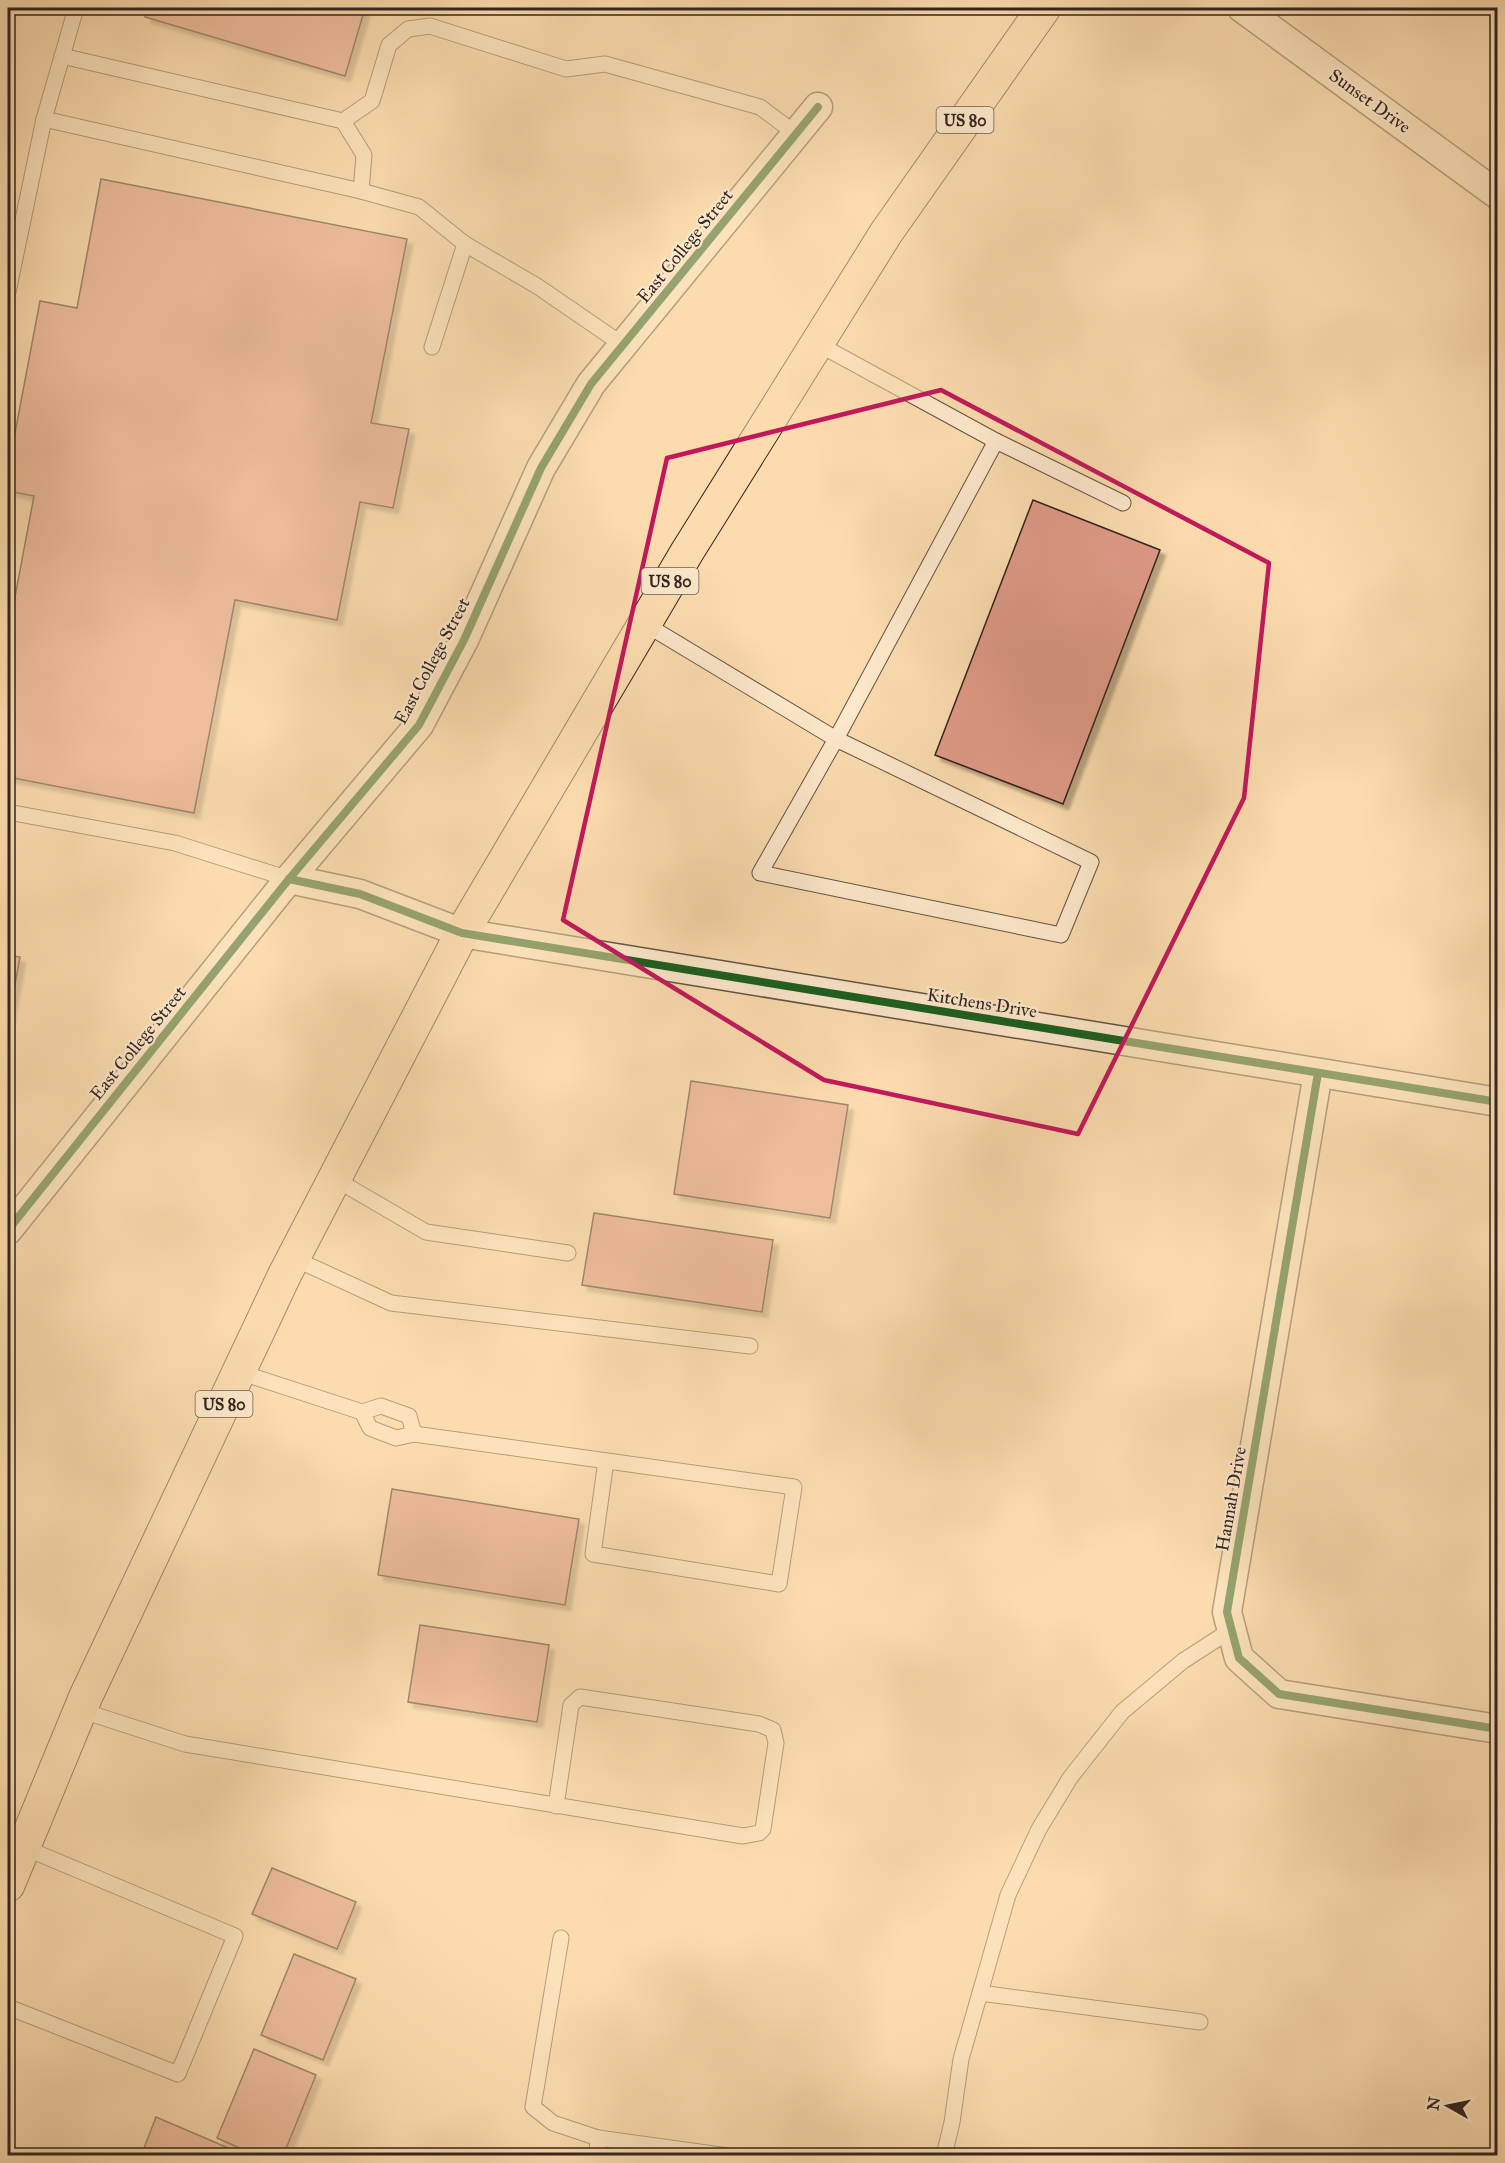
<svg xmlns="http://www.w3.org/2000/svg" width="1505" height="2163" viewBox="0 0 1505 2163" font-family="'IM FELL Great Primer',serif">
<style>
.building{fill:#e09a88;stroke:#31241f;stroke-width:1.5;filter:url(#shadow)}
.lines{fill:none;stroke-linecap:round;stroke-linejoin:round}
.service-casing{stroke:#645243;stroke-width:17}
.minor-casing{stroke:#645243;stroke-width:31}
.primary-casing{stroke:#31241f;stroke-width:35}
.service{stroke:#fde8cb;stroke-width:15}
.minor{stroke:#fde8cb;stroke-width:28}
.primary{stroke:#fcdcaf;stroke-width:33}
.cycleway-casing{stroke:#fde8cb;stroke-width:11}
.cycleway{stroke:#1b5e20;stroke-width:8}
.marked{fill:none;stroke:#c2185b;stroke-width:4.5;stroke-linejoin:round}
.labels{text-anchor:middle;stroke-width:4.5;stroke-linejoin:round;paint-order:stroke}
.shield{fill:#fde8cb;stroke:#6e5f53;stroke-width:1.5}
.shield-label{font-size:16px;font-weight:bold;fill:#31241f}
.street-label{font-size:18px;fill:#31241f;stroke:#fde8cb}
</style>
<defs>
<filter id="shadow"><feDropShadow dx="5.5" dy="5.5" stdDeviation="1.5" flood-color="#0004"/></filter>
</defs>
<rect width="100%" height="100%" fill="#fcdcaf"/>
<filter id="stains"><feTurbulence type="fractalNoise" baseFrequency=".00333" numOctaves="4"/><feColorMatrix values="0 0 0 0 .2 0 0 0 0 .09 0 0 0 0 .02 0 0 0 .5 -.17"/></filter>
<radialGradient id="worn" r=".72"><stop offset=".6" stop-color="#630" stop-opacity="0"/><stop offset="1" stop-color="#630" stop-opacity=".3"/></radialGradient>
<g class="building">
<path d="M147,8H365L345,76L145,17Z"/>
<path d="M101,179L407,239L371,423L409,429L393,508L360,502L337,620L235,600L194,813L8,777V634L34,496L8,491V470L40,301L77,308Z"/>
<path d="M1033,500L1160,550L1063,804L935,755Z"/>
<path d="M8,955L20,957L8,1023Z"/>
<path d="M691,1081L848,1105L830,1218L674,1194Z"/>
<path d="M594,1213L773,1240L762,1312L582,1285Z"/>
<path d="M392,1489L579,1519L565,1605L378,1575Z"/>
<path d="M420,1625L549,1645L537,1722L408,1702Z"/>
<path d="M272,1868L356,1902L337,1949L252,1914Z"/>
<path d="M294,1954L356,1979L323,2060L261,2035Z"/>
<path d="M254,2049L316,2075L283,2156H258L217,2138Z"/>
<path d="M156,2117L247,2156H141Z"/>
</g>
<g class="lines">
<defs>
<g id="service">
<path d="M62,56L343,121L372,101L389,45L408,29L430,26L566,69L605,64L760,107L796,134"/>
<path d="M44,119L361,191L419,207L465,244L537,286L623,345"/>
<path d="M343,121L364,155L361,191"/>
<path d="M8,292L44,119L76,8"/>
<path d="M432,347L465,244"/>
<path d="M996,441L1123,503"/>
<path d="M645,624L836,739L760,873L1061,935L1091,862L836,739L996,441L818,344"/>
<path d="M8,812L175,843L289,879"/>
<path d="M335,1179L426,1232L568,1253"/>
<path d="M293,1258L391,1303L750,1346"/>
<path d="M239,1372L362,1412L381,1406L409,1416L414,1434L396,1438L370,1428L362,1412"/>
<path d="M414,1434L794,1487L779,1584L593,1554L606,1461"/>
<path d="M80,1710L185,1744L743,1836L759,1833L763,1829L776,1743L773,1730L759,1724L580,1697L571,1705L556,1806"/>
<path d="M561,1938L533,2107L553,2123L598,2138"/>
<path d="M980,1993L1200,2022"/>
<path d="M8,2007L178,2074L235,1936L23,1847"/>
<path d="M597,2156L598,2138L728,2156"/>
<path d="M944,2156L952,2122L961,2059L980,1993L1008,1895L1039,1829L1070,1778L1122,1712L1183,1661L1231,1630"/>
</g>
<g id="minor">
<path d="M1242,8L1498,195"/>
<path d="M289,879L360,894L462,933L1498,1102"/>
<path d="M1318,1073L1227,1612L1239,1658L1279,1694L1498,1729"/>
<path d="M8,1230L289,879L419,725L464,640L541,468L591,384L818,107"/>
</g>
<path id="primary" d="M8,1885L86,1696L285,1274L462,933L687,552L886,233L1044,8"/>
</defs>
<use href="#service" class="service-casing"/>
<use href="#minor" class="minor-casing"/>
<use href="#primary" class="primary-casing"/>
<use href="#service" class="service"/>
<use href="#minor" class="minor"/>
<use href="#primary" class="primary"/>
<defs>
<g id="cycleway">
<path d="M289,879L360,894L462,933L1498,1102"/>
<path d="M1318,1073L1227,1612L1239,1658L1279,1694L1498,1729"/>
<path d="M8,1230L289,879L419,725L464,640L541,468L591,384L818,107"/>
</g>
</defs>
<use href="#cycleway" class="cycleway-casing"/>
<use href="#cycleway" class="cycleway"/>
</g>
<path d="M0 0H1505V2163H0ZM941,390L1269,563L1244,798L1078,1134L824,1080L563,920L667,458Z" fill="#fcdcaf" fill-opacity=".55" fill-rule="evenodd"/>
<path class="marked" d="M941,390L1269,563L1244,798L1078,1134L824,1080L563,920L667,458Z"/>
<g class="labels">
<g class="shield">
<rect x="936.5" y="107" width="57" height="26" rx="4.5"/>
<rect x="641.5" y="568" width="57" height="26" rx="4.5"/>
<rect x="195.5" y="1391" width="57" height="26" rx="4.5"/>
</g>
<g class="shield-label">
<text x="965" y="126">US 80</text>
<text x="670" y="587">US 80</text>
<text x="224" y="1410">US 80</text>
</g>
<g class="street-label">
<text transform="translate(1370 101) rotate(36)" y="6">Sunset Drive</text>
<text transform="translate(685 246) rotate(-51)" y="6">East College Street</text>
<text transform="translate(432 661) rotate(-62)" y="6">East College Street</text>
<text transform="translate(982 1003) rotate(9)" y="6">Kitchens Drive</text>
<text transform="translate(138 1043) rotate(-51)" y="6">East College Street</text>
<text transform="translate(1231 1499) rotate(-80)" y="6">Hannah Drive</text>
</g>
</g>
<rect width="1505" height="2163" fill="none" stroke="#fcdcaf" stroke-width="30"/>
<rect x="9" y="9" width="1487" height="2145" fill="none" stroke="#31241f" stroke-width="3"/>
<rect x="15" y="15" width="1475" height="2133" fill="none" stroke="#31241f" stroke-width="1.5"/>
<g transform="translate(1448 2106) rotate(279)" stroke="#fde8cb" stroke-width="4.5" paint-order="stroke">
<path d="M0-4.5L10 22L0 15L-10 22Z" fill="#31241f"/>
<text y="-9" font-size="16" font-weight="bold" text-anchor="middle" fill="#31241f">N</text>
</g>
<rect width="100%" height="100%" filter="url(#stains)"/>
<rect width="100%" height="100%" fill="url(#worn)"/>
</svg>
